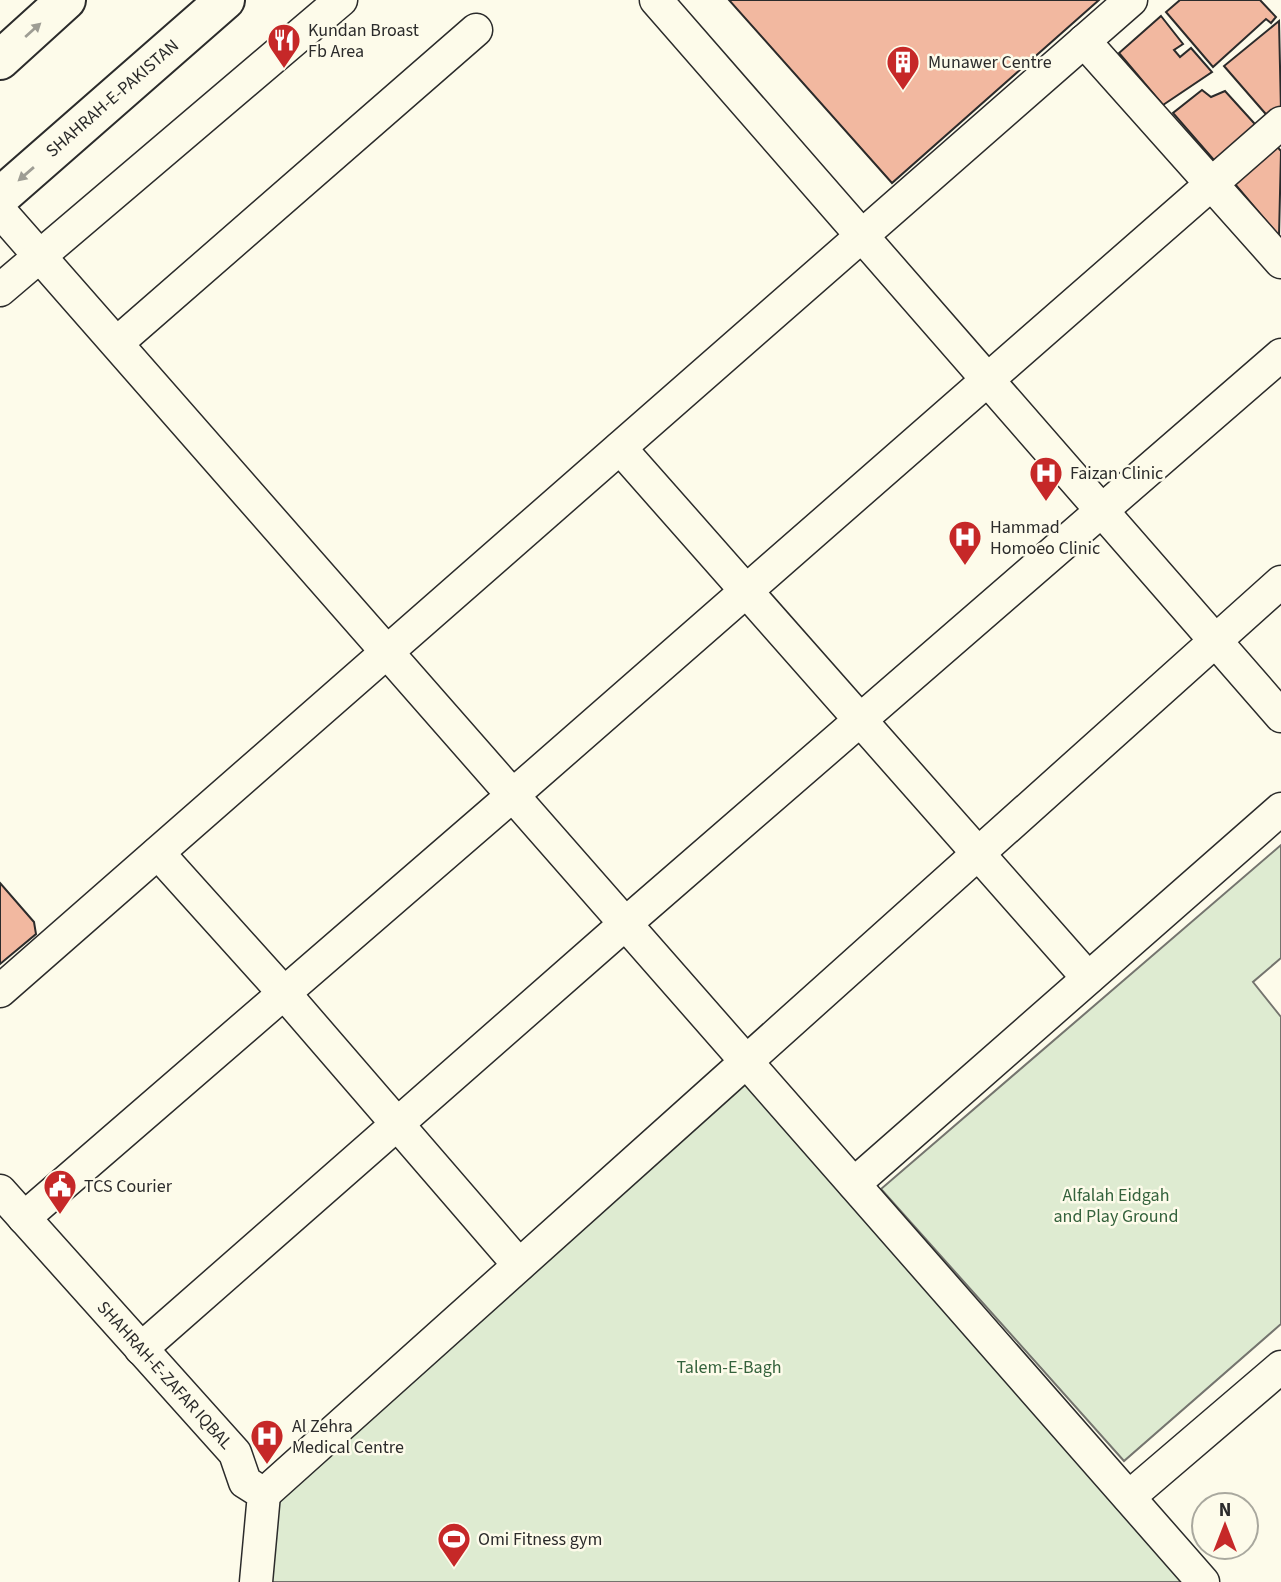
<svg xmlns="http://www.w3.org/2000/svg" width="1281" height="1582" viewBox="0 0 1281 1582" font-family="'Source Sans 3',sans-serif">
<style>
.green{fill:#deebd1;stroke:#74746e;stroke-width:2}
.building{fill:#f2b8a0;stroke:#2b2b2b;stroke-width:2}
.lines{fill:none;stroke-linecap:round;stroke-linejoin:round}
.minor-casing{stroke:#2b2b2b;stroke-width:35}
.highway-casing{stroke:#2b2b2b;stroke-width:42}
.minor{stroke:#fdfbea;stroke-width:32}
.highway{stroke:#fdfbea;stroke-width:38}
.oneway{fill:#9e9d94}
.labels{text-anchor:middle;stroke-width:5;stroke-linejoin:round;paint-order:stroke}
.poi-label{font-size:18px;fill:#2b2b2b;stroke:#fdfbea;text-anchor:start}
.street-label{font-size:18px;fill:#2b2b2b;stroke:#fdfbea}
.park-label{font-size:18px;fill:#34623c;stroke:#fdfbea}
</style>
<rect width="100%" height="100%" fill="#fdfbea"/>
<g class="green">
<path d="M1281,845V958L1253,982L1281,1017V1324L1124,1461L881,1189Z"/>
<path d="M746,1061L1203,1582H256L264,1494Z"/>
</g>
<g class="building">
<path d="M729,0H1099L892,183Z"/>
<path d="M1180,0H1260L1276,17L1271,23L1266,19L1213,67L1166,12Z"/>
<path d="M1161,16L1183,44L1174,50L1180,57L1191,48L1212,72L1163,105L1119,53Z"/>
<path d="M1279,21L1281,112L1271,120L1224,66Z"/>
<path d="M1202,90L1211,97L1225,91L1263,133L1220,167L1173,113Z"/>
<path d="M1274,143L1281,151L1279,236L1229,177Z"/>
<path d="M0,883L34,922L36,934L0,964Z"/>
</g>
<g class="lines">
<defs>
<g id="minor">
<path d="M656,0L1281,716"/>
<path d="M1084,41L1281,262"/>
<path d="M0,211L1203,1582"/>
<path d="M0,290L341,0"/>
<path d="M117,343L476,30"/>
<path d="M620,448L1088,978"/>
<path d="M158,853L284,993L519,1265"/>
<path d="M0,991L1131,0"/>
<path d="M854,1184L1281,809"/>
<path d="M0,1191L235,1453L245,1482L264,1494L256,1582"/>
<path d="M24,1218L513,795L1281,123"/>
<path d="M141,1349L625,924L1281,355"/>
<path d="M264,1494L1281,582"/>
<path d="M1129,1497L1281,1367"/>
</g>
<g id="highway">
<path d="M0,60L66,0"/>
<path d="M0,197L225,0"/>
</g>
</defs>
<use href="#minor" class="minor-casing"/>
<use href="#highway" class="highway-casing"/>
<use href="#minor" class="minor"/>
<use href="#highway" class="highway"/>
</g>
<defs><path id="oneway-solid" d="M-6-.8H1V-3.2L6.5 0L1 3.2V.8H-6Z" transform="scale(1.75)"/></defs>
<g class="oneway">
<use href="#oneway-solid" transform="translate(33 30) rotate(-42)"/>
<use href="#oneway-solid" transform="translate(26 174) rotate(139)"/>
</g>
<defs>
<symbol id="restaurant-pin" viewBox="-11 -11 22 30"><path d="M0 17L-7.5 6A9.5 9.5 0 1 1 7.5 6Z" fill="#c62828" stroke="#fdfbea"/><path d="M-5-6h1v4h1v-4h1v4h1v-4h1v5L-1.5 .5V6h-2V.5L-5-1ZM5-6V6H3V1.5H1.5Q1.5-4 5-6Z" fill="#fff"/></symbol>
<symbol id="building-pin" viewBox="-11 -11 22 30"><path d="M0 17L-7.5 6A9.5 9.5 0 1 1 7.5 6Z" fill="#c62828" stroke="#fdfbea"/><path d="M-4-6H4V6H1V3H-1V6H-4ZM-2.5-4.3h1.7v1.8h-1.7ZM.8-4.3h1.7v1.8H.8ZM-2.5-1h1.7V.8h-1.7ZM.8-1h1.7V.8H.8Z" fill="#fff"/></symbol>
<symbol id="hospital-pin" viewBox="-11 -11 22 30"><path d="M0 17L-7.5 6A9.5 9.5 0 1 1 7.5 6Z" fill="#c62828" stroke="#fdfbea"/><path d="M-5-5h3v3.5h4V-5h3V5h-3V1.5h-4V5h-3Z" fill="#fff"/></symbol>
<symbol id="civic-pin" viewBox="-11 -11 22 30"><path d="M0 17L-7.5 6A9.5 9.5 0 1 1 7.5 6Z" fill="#c62828" stroke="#fdfbea"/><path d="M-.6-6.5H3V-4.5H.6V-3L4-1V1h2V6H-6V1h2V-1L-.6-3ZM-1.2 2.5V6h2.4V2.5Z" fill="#fff"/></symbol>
<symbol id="stadium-pin" viewBox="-11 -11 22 30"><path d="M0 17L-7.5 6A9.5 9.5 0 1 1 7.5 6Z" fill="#c62828" stroke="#fdfbea"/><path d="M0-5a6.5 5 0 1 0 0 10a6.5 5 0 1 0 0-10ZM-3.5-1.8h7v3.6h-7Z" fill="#fff"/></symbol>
</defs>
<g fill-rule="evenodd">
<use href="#restaurant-pin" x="265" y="21" width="38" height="52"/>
<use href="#building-pin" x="884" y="43" width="38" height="52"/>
<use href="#hospital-pin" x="1027" y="454" width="38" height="52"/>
<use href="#hospital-pin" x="946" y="518" width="38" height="52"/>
<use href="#civic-pin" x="41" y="1167" width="38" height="52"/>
<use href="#hospital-pin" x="248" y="1417" width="38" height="52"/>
<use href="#stadium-pin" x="435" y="1520" width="38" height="52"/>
</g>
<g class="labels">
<g class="poi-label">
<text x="308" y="36">Kundan Broast<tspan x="308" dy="21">Fb Area</tspan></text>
<text x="928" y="68">Munawer Centre</text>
<text x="1070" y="479">Faizan Clinic</text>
<text x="990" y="533">Hammad<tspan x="990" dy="21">Homoeo Clinic</tspan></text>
<text x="84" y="1192">TCS Courier</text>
<text x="292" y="1432">Al Zehra<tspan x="292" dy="21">Medical Centre</tspan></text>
<text x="478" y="1545">Omi Fitness gym</text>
</g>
<g class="street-label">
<text transform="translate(112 98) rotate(-41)" y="6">SHAHRAH-E-PAKISTAN</text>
<text transform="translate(165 1375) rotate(48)" y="6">SHAHRAH-E-ZAFAR IQBAL</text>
</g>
<g class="park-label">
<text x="1116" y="1201">Alfalah Eidgah<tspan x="1116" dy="21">and Play Ground</tspan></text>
<text x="729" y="1373">Talem-E-Bagh</text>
</g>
</g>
<g transform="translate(1225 1526)"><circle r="33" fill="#fdfbea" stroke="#a9a89e" stroke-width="2"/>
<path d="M0-5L12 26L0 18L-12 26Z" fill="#c62828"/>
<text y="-10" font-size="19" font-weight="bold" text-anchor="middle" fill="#2b2b2b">N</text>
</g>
</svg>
